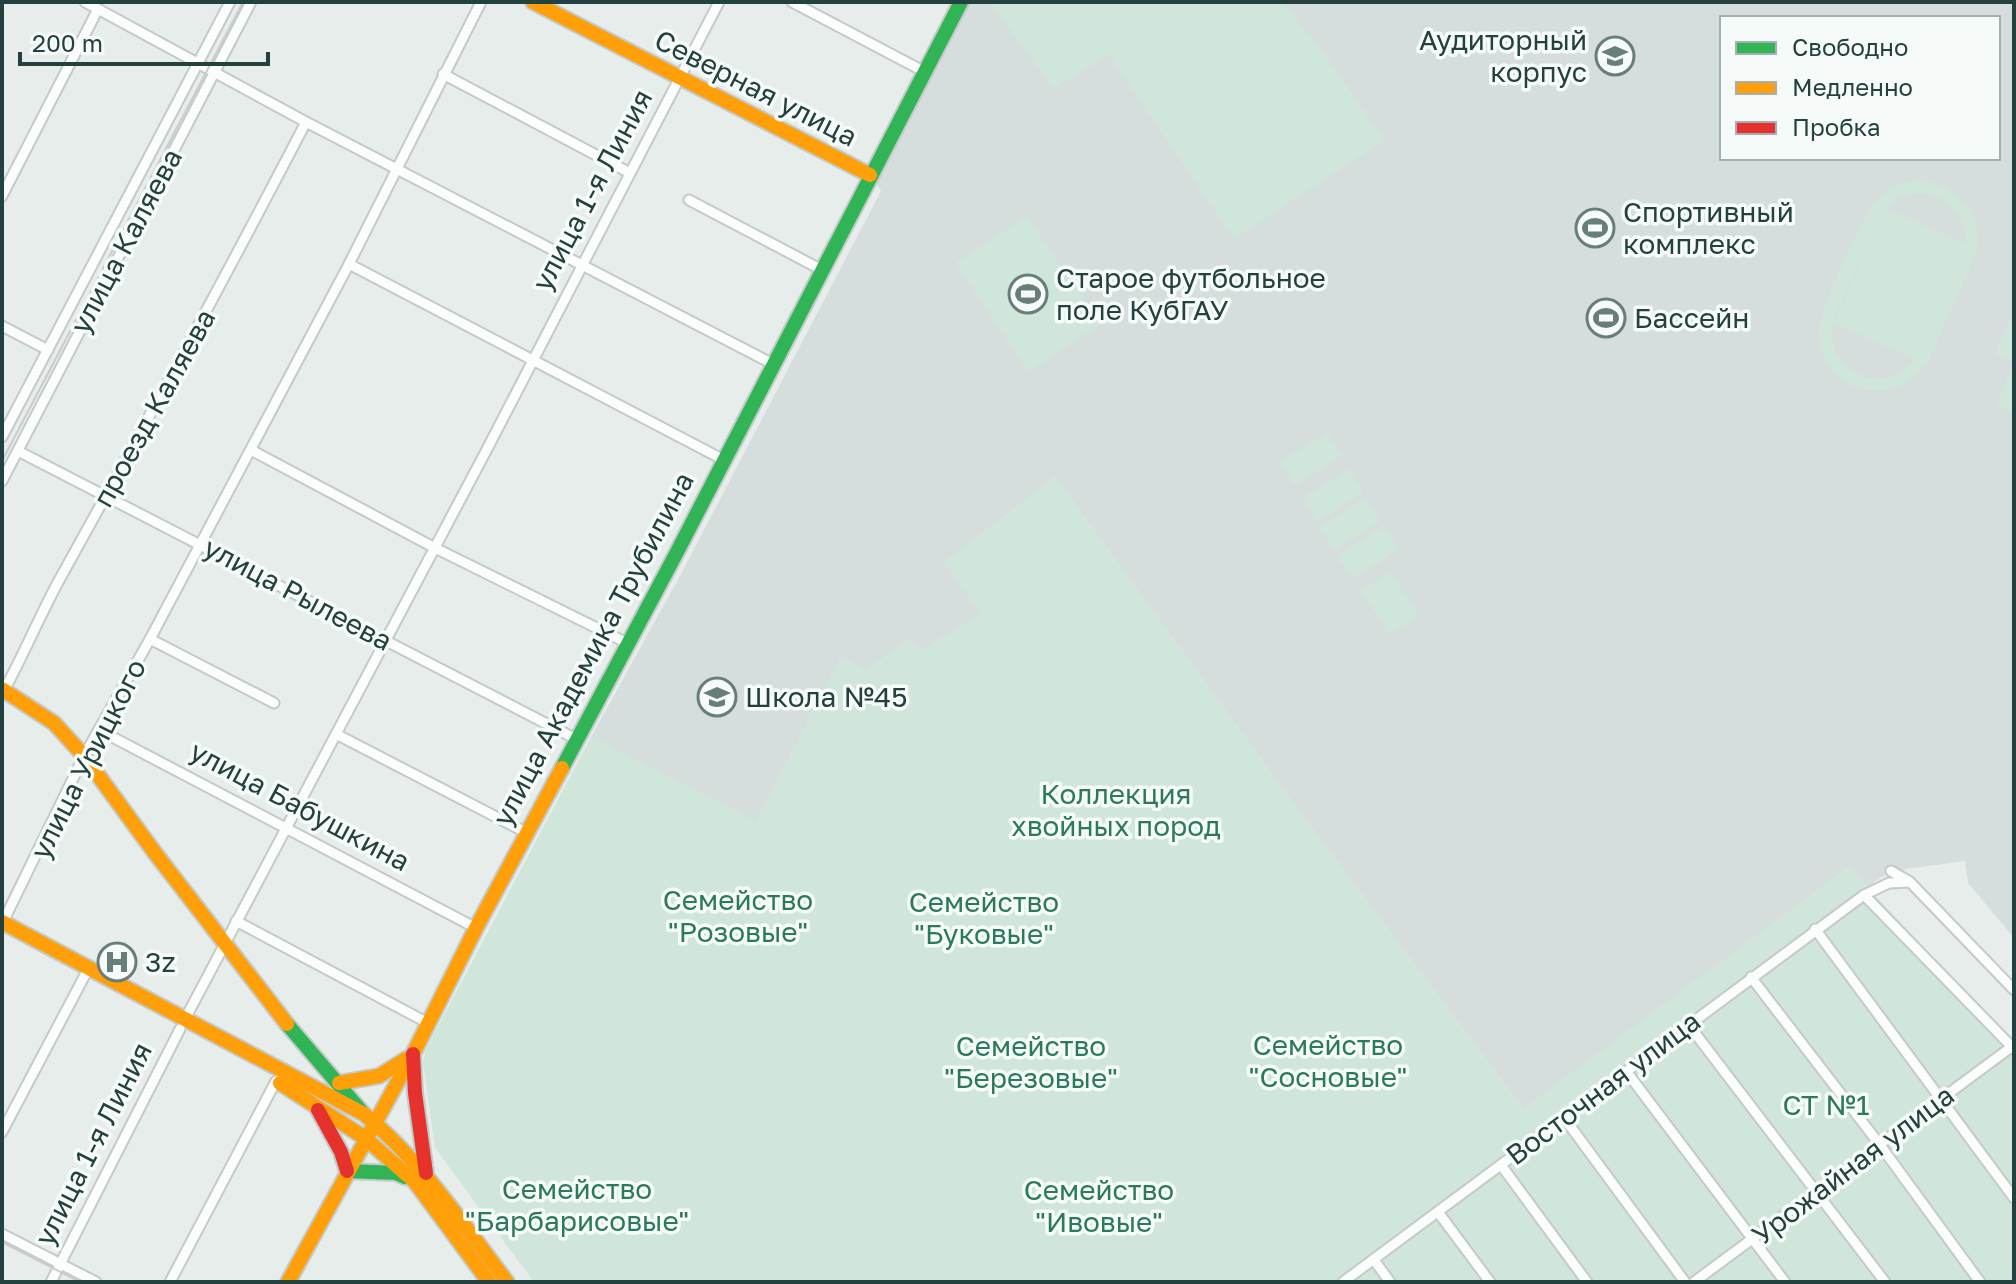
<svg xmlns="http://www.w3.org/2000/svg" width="2016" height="1284" viewBox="0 0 2016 1284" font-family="'Golos Text',sans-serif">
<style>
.built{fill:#d5dedc;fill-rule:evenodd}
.green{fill:#d0e6da;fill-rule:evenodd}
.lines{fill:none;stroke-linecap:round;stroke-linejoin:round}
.street-casing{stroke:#c4cac8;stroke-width:13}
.fast-casing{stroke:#c3cac9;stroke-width:18}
.slow-casing{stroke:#c3cac9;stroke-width:18}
.jam-casing{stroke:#c3cac9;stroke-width:18}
.street{stroke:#fbfcfc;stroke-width:9}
.fast{stroke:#30b455;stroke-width:14}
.slow{stroke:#ff9f0a;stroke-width:14}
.jam{stroke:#e5322d;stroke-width:14}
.tram{stroke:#c8cdcc;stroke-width:2}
.labels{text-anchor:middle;stroke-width:7;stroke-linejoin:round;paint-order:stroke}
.poi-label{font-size:28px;fill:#23423f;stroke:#f6fbf9;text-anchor:start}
.street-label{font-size:28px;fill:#23423f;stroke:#f6fbf9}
.park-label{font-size:28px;fill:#2b7b59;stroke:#f6fbf9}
</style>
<rect width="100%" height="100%" fill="#e7edeb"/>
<path class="built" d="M969,2H2014V938L1968,883L1965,861L1891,871L1867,887L1850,866L1524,1110L1288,796L1055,477L982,614L920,652L910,639L866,670L841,658L756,822L591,737L681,574L881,191L875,182ZM1722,18H1998V158H1722Z"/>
<g class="green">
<path d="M990,2H1282L1326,56L1384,140L1234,239L1109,55L1053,88Z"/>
<path d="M1922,181C1959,186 1983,214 1977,251L1930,358C1905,404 1836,401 1821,349C1818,340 1818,329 1821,319C1826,299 1865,211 1878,198C1890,185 1905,181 1922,181ZM1921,193C1948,197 1968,216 1965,244L1886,208L1899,197ZM1881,215L1834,323L1914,359C1884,403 1817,367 1835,316Z"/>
<path d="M1027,216L1100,325L1028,372L956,263Z"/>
<path d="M2014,312V362L1995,354Z"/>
<path d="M2012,368L2014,369V413L1996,404Z"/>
<path d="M1327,433L1341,456L1295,485L1280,462Z"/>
<path d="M1349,469L1364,492L1317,522L1303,498Z"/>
<path d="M1055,477L1288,796L1523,1109L1851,865L1867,887L2014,1043V1282H534L435,1148L423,1062L425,1051L591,737L756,821L841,658L866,670L910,639L920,651L981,614L944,562Z"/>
<path d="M1366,498L1380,521L1334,550L1319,527Z"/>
<path d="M1384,526L1399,549L1352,579L1337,556Z"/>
<path d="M1390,572L1419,616L1389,634L1361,591Z"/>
</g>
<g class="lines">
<defs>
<g id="street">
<path d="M85,2L306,122L773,364"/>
<path d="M792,2L925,72"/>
<path d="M443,74L628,172"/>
<path d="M2,196L98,9"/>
<path d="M689,200L822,270"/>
<path d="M349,264L722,459"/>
<path d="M2,326L48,350"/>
<path d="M2,437L230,2"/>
<path d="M251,450L435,548L627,643"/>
<path d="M18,451L576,739"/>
<path d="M2,481L251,2"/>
<path d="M150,639L274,703"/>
<path d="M2,694C24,655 40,614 62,575C145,425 227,274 306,122"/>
<path d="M99,730L476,928"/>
<path d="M336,734L527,833"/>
<path d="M1891,871L1910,882L2014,990"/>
<path d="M1864,895L2014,1049"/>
<path d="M236,921L428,1023"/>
<path d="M3,922L84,756L150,639L349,264L481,2"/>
<path d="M1815,929L2014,1198"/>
<path d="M1751,977L1880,1145L1980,1282"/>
<path d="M185,1019L485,453L719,2"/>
<path d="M1688,1024L1885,1282"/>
<path d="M1626,1071L1785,1282"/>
<path d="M1565,1119L1685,1282"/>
<path d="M2,1132L85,975"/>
<path d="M1501,1165L1587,1282"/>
<path d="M1438,1212L1490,1282"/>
<path d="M2,1234L96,1282"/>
<path d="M1374,1260L1390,1282"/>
<path d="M51,1282L180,1029"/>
<path d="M170,1282L276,1081"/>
<path d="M1343,1282L1864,895L1889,883L1910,882"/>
<path d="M1694,1282L2014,1045"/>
</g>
<g id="fast">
<path d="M562,768L677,552L961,2"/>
<path d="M287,1024L362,1112"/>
<path d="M347,1171L396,1173L405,1177"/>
</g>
<g id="slow">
<path d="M533,2L870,175"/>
<path d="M2,689L54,723L84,756L155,853L287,1024"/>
<path d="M2,922L364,1114C422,1162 462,1223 507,1282"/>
<path d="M280,1083L365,1138L415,1182L489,1282"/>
<path d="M339,1083L379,1076L406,1059"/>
<path d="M288,1282L414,1052L476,928L562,768"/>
</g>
<g id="jam">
<path d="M413,1054L415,1093L426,1173"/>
<path d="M318,1110L341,1152L347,1171"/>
</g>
</defs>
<use href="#street" class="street-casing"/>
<use href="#fast" class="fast-casing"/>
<use href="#slow" class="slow-casing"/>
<use href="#jam" class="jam-casing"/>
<use href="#street" class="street"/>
<use href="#fast" class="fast"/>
<use href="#slow" class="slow"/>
<use href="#jam" class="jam"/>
<g class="tram">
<path d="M2,461L243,2"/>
<path d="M2,1242L80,1282"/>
</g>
</g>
<defs>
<symbol id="university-ring" viewBox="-11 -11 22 22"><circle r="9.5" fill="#f6fbf9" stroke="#687e7b" stroke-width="1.5"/><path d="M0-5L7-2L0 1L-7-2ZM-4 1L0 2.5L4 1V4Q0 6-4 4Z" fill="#687e7b"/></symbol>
<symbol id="stadium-ring" viewBox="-11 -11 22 22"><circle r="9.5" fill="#f6fbf9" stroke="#687e7b" stroke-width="1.5"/><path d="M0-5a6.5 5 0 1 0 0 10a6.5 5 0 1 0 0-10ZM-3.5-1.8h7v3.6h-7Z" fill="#687e7b"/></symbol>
<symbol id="school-ring" viewBox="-11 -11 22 22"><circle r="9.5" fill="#f6fbf9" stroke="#687e7b" stroke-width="1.5"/><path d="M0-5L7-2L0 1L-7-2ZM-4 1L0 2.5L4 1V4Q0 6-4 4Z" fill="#687e7b"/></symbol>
<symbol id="hospital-ring" viewBox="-11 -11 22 22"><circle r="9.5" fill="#f6fbf9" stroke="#687e7b" stroke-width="1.5"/><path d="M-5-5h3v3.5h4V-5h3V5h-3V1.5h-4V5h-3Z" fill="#687e7b"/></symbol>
</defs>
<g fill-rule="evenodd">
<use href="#university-ring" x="1593" y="34" width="44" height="44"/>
<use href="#stadium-ring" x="1573" y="206" width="44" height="44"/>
<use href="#stadium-ring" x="1006" y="272" width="44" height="44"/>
<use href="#stadium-ring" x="1584" y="296" width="44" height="44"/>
<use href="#school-ring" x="695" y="675" width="44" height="44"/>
<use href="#hospital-ring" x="95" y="940" width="44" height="44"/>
</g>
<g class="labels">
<g class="poi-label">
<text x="1587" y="50" text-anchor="end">Аудиторный<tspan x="1587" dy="32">корпус</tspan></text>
<text x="1623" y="222">Спортивный<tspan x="1623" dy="32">комплекс</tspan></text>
<text x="1056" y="288">Старое футбольное<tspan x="1056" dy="32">поле КубГАУ</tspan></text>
<text x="1634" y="328">Бассейн</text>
<text x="745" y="707">Школа №45</text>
<text x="145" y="972">3z</text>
</g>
<g class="street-label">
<text transform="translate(756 88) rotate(27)" y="10">Северная улица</text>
<text transform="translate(592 190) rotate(-62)" y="10">улица 1-я Линия</text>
<text transform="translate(126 241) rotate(-62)" y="10">улица Каляева</text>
<text transform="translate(154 408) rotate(-61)" y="10">проезд Каляева</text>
<text transform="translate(298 594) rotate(28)" y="10">улица Рылеева</text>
<text transform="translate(593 649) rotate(-62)" y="10">улица Академика Трубилина</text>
<text transform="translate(88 759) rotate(-63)" y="10">улица Урицкого</text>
<text transform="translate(300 806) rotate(28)" y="10">улица Бабушкина</text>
<text transform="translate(1603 1088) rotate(-37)" y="10">Восточная улица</text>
<text transform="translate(93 1144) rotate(-63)" y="10">улица 1-я Линия</text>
<text transform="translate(1853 1165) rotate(-37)" y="10">Урожайная улица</text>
</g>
<g class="park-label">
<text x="1116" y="804">Коллекция<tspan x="1116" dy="32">хвойных пород</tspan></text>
<text x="738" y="910">Семейство<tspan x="738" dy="32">"Розовые"</tspan></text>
<text x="984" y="912">Семейство<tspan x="984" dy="32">"Буковые"</tspan></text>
<text x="1328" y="1055">Семейство<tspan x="1328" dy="32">"Сосновые"</tspan></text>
<text x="1031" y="1056">Семейство<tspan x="1031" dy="32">"Березовые"</tspan></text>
<text x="1826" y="1115">СТ №1</text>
<text x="577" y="1199">Семейство<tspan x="577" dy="32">"Барбарисовые"</tspan></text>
<text x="1099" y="1200">Семейство<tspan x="1099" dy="32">"Ивовые"</tspan></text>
</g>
</g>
<rect width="2016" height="1284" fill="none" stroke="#23423f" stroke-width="8"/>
<rect x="1720" y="16" width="280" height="144" fill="#f6fbf9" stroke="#a2b1af" stroke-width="2"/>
<rect x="1736" y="42" width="40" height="12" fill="#30b455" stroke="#a2b1af" stroke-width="2"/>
<text x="1792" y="56" font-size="24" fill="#23423f">Свободно</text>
<rect x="1736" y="82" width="40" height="12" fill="#ff9f0a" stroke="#a2b1af" stroke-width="2"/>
<text x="1792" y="96" font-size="24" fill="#23423f">Медленно</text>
<rect x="1736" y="122" width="40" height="12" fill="#e5322d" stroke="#a2b1af" stroke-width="2"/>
<text x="1792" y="136" font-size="24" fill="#23423f">Пробка</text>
<path d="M20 52v12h248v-12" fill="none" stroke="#23423f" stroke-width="4"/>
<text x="32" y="52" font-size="24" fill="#23423f" stroke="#f6fbf9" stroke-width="6" paint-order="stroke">200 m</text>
</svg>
